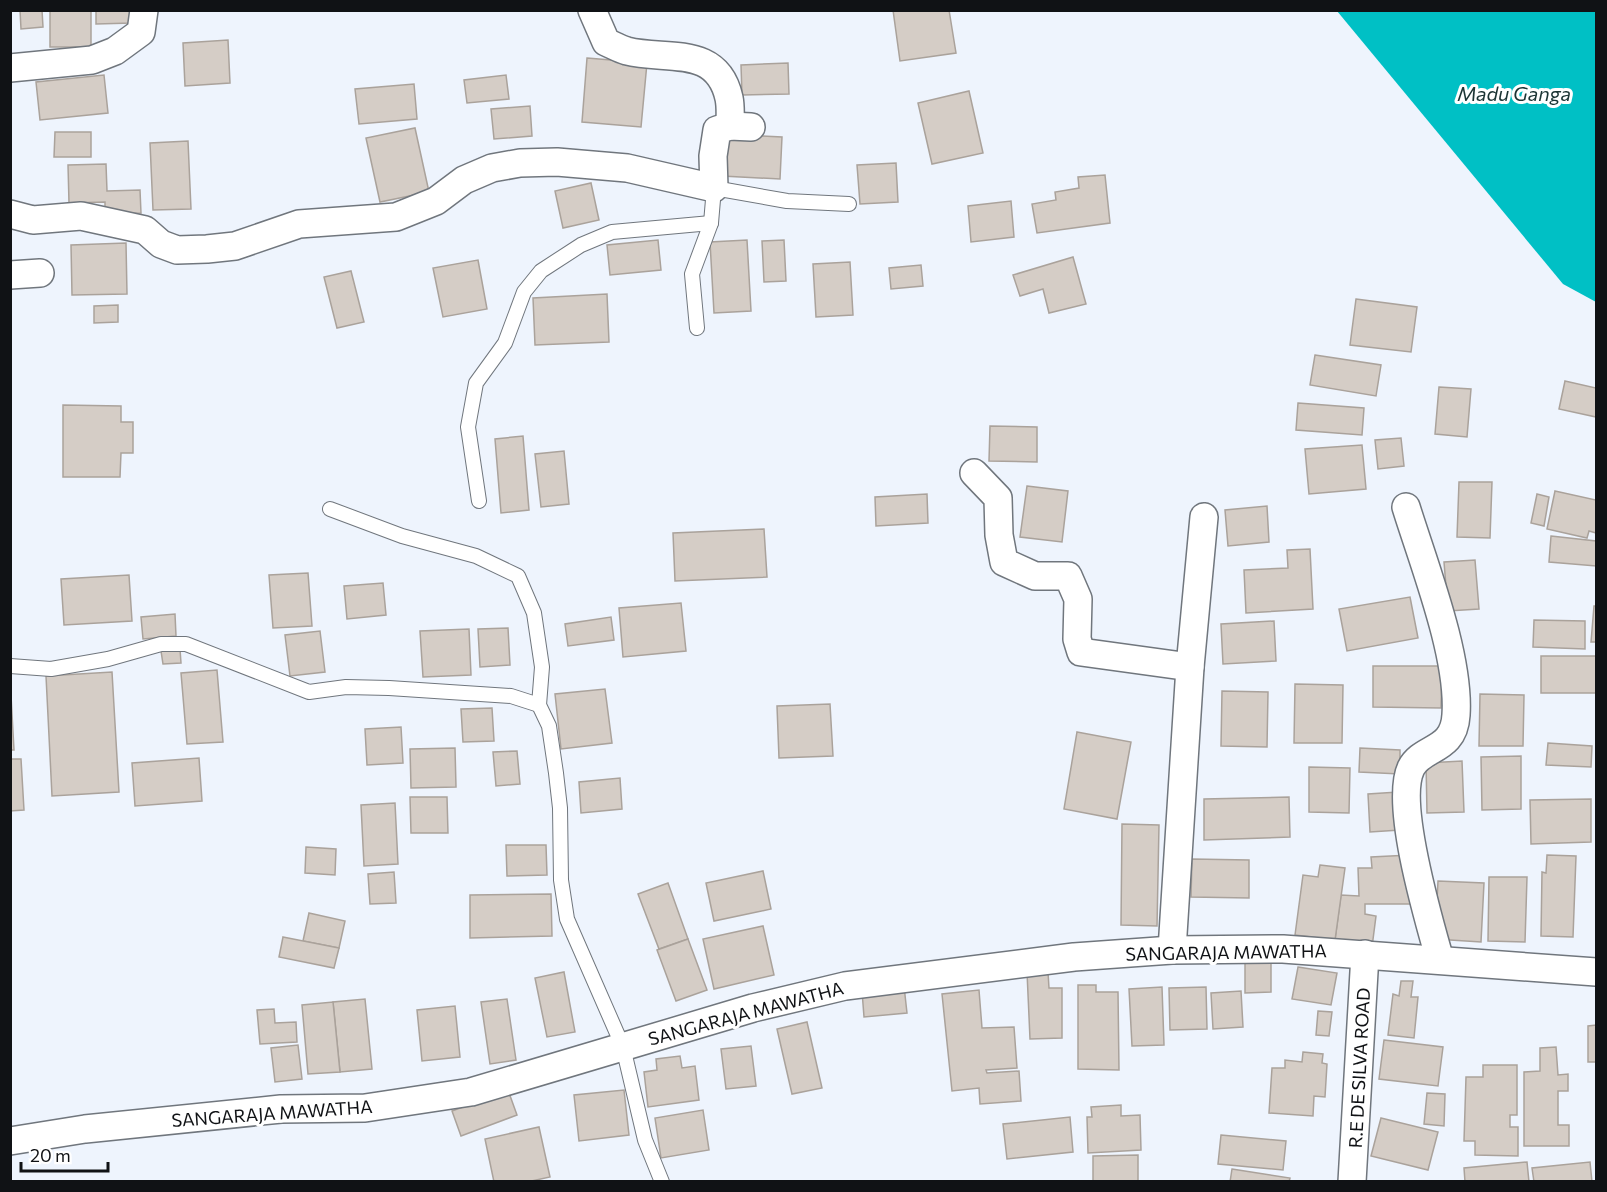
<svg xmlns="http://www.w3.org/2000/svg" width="1607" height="1192" viewBox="0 0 1607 1192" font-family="Commissioner,sans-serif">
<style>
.water{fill:#00c0c5}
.building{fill:#d5cdc6;stroke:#aaa29b;stroke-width:1.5}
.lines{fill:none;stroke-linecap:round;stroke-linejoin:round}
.service-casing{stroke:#70767d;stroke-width:16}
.minor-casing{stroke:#70767d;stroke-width:30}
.service{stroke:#fff;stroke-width:14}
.minor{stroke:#fff;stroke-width:27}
.labels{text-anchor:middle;stroke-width:6;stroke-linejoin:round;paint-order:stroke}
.street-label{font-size:18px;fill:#101215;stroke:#fff}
.water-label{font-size:20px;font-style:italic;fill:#1b3434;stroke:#fff}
</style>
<rect width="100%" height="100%" fill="#eef4fd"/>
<path class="water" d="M1337,11H1596V302L1563,284Z"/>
<g class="building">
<path d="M20,10H42L43,27L21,29Z"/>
<rect x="50" y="10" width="41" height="37"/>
<path d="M96,10H132V23L96,24Z"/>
<path d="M893,10H949L956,53L900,61Z"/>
<path d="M228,40L230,83L185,86L183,43Z"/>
<path d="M587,58L647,63L641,127L582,122Z"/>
<path d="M788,63L789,94L742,95L741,65Z"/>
<path d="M104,75L108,113L40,120L36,82Z"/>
<path d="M506,75L509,99L467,103L464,80Z"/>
<path d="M414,84L417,119L359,124L355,89Z"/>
<path d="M969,91L983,153L932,164L918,103Z"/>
<path d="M530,106L532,136L494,139L491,109Z"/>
<path d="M415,128L429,192L380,202L366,138Z"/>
<path d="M55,132H91V157H54Z"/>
<path d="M724,134L782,137L780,179L722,176Z"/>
<path d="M188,141L191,209L153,210L150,143Z"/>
<path d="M896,163L898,202L860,204L857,165Z"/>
<path d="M106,164L107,191L140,190L141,213L105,214V202L69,203L68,165Z"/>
<path d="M1105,175L1110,223L1037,233L1032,204L1056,200L1055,192L1079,188L1078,177Z"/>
<path d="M591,183L599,220L563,228L555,191Z"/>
<path d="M1011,201L1014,237L971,242L968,206Z"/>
<path d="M658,240L661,270L610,275L607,245Z"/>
<path d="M747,240L751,311L714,313L710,242Z"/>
<path d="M784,240L786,281L764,282L762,241Z"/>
<path d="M126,243L127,294L72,295L71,245Z"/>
<path d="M1073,257L1086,304L1049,313L1043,289L1020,296L1013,275Z"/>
<path d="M478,260L487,309L443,317L433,268Z"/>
<path d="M850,262L853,315L816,317L813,264Z"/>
<path d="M921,265L923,286L891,289L889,268Z"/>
<path d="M351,271L364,322L337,328L324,277Z"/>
<path d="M607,294L609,342L535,345L533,298Z"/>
<path d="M1356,299L1417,307L1411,352L1350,345Z"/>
<path d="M118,305V322L94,323V306Z"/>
<path d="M1315,355L1381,365L1376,396L1310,385Z"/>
<path d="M1565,381L1596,388V417L1559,409Z"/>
<path d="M1439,387L1471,389L1467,437L1435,434Z"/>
<path d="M1298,403L1364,408L1362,435L1296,430Z"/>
<path d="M63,405L121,406V422H133V453H121L120,477H63Z"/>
<path d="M990,426L1037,427V462L989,461Z"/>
<path d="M523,436L529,510L501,513L495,439Z"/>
<path d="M1401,438L1404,466L1378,469L1375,440Z"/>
<path d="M1362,445L1366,489L1309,494L1305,449Z"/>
<path d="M564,451L569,504L541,507L535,454Z"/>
<path d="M1459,482H1492L1490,538L1457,537Z"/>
<path d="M1027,486L1068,491L1062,542L1020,537Z"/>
<path d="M1555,491L1596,500V533L1589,531L1587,538L1547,529Z"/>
<path d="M927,494L928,523L876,526L875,497Z"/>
<path d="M1537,494L1549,497L1544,526L1531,523Z"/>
<path d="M1267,506L1269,542L1228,546L1225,510Z"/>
<path d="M764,529L767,577L675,581L673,533Z"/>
<path d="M1551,536L1596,541V566L1549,562Z"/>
<path d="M1310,549L1313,609L1246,613L1244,570L1288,568L1287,550Z"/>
<path d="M1475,560L1479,609L1448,611L1444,562Z"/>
<path d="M308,573L312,626L273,628L269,575Z"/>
<path d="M129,575L132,621L64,625L61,579Z"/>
<path d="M383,583L386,615L347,619L344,586Z"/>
<path d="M1410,597L1418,638L1347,651L1339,609Z"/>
<path d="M681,603L686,651L623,657L619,608Z"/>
<path d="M1594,606H1596V642H1591Z"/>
<path d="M175,614L176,636L143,639L141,617Z"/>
<path d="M611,617L614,640L568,646L565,624Z"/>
<path d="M1534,620L1585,621V649L1533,647Z"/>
<path d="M1274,621L1276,661L1223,664L1221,624Z"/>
<path d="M508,628L510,665L480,667L478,629Z"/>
<path d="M469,629L471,675L423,677L420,631Z"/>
<path d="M320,631L325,672L290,676L285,635Z"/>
<path d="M180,649L181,663L163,664L161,651Z"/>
<rect x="1541" y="656" width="55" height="37"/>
<path d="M1373,666H1442L1441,708L1373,707Z"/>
<path d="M217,670L223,742L187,744L181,673Z"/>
<path d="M112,672L119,792L52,796L46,676Z"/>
<path d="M10,677L14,750H10Z"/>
<path d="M1295,684L1343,685L1342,743H1294Z"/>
<path d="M605,689L612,743L561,749L555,694Z"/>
<path d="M1222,691L1268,692L1267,747L1221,746Z"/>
<path d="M1480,694L1524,695L1523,746H1479Z"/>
<path d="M830,704L833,756L779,758L777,706Z"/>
<path d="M492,708L494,741L463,742L461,709Z"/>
<path d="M401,727L403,763L367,765L365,729Z"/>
<path d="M1077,732L1131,742L1117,819L1064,809Z"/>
<path d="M1548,743L1592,746L1591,767L1546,765Z"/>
<path d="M455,748L456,787L411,788L410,749Z"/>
<path d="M1360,748L1400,750V774L1359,772Z"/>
<path d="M517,751L520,784L496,786L493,752Z"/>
<path d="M1521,756V809L1482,810L1481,757Z"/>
<path d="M199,758L202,801L135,806L132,763Z"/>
<path d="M10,759H21L24,810L10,811Z"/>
<path d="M1462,761L1464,812L1427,813L1426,763Z"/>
<path d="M1309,767L1350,768L1349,813L1309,812Z"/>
<path d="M620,778L622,809L581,813L579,782Z"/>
<path d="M1398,792L1400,830L1370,832L1368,794Z"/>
<path d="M410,797H447L448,833H411Z"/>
<path d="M1289,797L1290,837L1204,840V799Z"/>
<path d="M1591,799V842L1531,844L1530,800Z"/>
<path d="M395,803L398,864L364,866L361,805Z"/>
<path d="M1122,824L1159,825L1157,926L1121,925Z"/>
<path d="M506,845H546L547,875L507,876Z"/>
<path d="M306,847L336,849L335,875L305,873Z"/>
<path d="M1410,855L1411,904H1365V914L1376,916L1372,947L1335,940L1341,895L1359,896L1358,868H1372L1371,857Z"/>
<path d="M1547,855L1576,856L1573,937L1541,936L1542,872L1546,873Z"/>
<path d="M1192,859L1249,860V898L1191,897Z"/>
<path d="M1320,865L1345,868L1335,940L1295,935L1303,875L1318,877Z"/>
<path d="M763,871L771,909L714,921L706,883Z"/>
<path d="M394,872L396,903L370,904L368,874Z"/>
<path d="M1489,877H1527L1525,942L1488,941Z"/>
<path d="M1438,881L1484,883L1481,942L1435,939Z"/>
<path d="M668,883L688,939L659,949L638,894Z"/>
<path d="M551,894L552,936L470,938V895Z"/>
<path d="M309,913L345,921L339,948L303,941Z"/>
<path d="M763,926L774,975L714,989L703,939Z"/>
<path d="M283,937L339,948L334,968L279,957Z"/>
<path d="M688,939L707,990L676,1001L657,950Z"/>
<path d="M1245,961H1271V992L1245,993Z"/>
<path d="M1298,967L1337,973L1331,1005L1292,999Z"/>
<path d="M564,972L575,1032L547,1037L535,978Z"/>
<path d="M1027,972H1048L1049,988H1062V1038L1030,1039Z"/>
<path d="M1401,981H1413L1411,997H1418L1414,1038L1388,1035L1393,994L1399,996Z"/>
<path d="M1078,985H1096V992H1118L1119,1070L1078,1069Z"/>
<path d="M904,986L907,1013L864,1017L862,991Z"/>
<path d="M1162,987L1164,1045L1132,1046L1129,989Z"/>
<path d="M1206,987L1207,1029L1170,1030L1169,988Z"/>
<path d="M979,990L982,1028L1014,1027L1017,1068L986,1070L987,1073L1019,1071L1021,1101L980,1104L979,1088L952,1091L942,994Z"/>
<path d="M1241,991L1243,1027L1213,1029L1211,993Z"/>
<path d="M365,999L372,1069L340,1072L333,1002Z"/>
<path d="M507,999L516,1060L490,1064L481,1002Z"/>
<path d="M333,1002L340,1072L308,1074L302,1005Z"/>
<path d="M455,1006L460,1057L422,1061L417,1010Z"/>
<path d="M274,1009L275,1023L296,1022L297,1042L260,1044L257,1010Z"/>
<path d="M1318,1011L1332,1012L1329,1036L1316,1035Z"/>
<path d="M807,1022L822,1088L792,1094L777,1029Z"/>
<path d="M1596,1025V1062H1588V1026Z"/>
<path d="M1384,1040L1443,1047L1438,1086L1379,1079Z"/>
<path d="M298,1045L302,1079L275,1082L271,1048Z"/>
<path d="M751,1046L756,1086L726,1089L721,1049Z"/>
<path d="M1556,1047L1558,1075L1568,1074V1091H1558V1125H1569V1146H1524V1072L1540,1071V1048Z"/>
<path d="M1303,1052L1323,1054L1322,1063L1327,1064L1325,1097L1314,1096L1313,1116L1269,1113L1272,1068H1285V1060L1302,1062Z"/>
<path d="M680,1056L682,1068L695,1066L699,1100L648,1107L644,1072L657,1070L656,1059Z"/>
<path d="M1483,1065H1517V1115H1510V1127H1518V1156L1475,1155V1141H1464L1466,1077H1483Z"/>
<path d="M508,1090L517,1115L461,1136L452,1111Z"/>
<path d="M624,1090L629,1135L579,1141L574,1095Z"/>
<path d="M1427,1093L1445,1094L1444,1126L1424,1124Z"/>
<path d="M1121,1105V1116L1140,1115L1141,1150L1088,1153L1087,1117H1092L1091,1107Z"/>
<path d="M703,1110L709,1150L661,1158L655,1118Z"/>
<path d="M1070,1117L1073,1152L1007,1159L1003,1124Z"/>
<path d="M1381,1118L1438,1132L1428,1170L1371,1156Z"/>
<path d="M539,1127L550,1177L527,1182H494L485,1139Z"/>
<path d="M1221,1135L1286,1141L1283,1170L1218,1164Z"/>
<path d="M1138,1155V1182H1093V1156Z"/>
<path d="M1527,1162L1529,1182H1465L1464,1168Z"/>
<path d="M1590,1162L1592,1182H1534L1532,1168Z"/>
<path d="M1232,1169L1290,1178L1289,1182H1230Z"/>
</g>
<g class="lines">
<defs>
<g id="service">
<path d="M697,328L692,274L711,223L714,188L787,201L849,204"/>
<path d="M479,501L468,427L476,383L505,343L524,292L541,271L581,245L612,232L711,223"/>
<path d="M330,509L402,536L476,556L518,576L534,613L542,667L539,705L549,726L556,773L560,808L561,880L567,919L623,1047L645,1140L662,1182"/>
<path d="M10,666L51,669L108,659L161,644H186L309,692L346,687L389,688L511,696L539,705"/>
</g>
<g id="minor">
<path d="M592,10L606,42C613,45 620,49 627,51C666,61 717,44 729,98C731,107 730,117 730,126"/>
<path d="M10,68L92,60L115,51L141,32L144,10"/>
<path d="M10,214L33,220L81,216L145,230L161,244L177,250L207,249L235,246L299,224L396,217L436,201L464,180L492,168L520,163L557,162L627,168L714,188L713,156L717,130L730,126L751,127"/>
<path d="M10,275L40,273"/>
<path d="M974,473L998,498L999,535L1004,562L1035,576H1068L1078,599L1077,639L1081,652L1190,667"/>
<path d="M1406,507C1424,565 1460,656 1456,715C1454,752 1422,746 1411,768C1394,804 1429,921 1440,960"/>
<path d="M1172,950L1190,667L1204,517"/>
<path d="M10,1141L85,1129L281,1109L365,1108L471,1092L753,1008L845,986L1074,957L1172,950L1283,949L1596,972"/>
<path d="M1352,1182L1365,954"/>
</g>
</defs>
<use href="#service" class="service-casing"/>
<use href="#minor" class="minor-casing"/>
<use href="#service" class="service"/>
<use href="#minor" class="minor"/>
</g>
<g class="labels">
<g class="street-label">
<text transform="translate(1226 953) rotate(-1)" y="6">SANGARAJA MAWATHA</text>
<text transform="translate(746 1014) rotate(-15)" y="6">SANGARAJA MAWATHA</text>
<text transform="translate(1360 1068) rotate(-87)" y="6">R.E DE SILVA ROAD</text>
<text transform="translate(272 1114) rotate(-4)" y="6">SANGARAJA MAWATHA</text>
</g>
<g class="water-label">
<text x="1514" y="101">Madu Ganga</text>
</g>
</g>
<rect width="1607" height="1192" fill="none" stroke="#101215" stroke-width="24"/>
<path d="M21 1162v9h87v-9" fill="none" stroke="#101215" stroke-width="3"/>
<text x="30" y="1162" font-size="18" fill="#101215" stroke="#ffffff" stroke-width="4.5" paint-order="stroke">20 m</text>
</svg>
